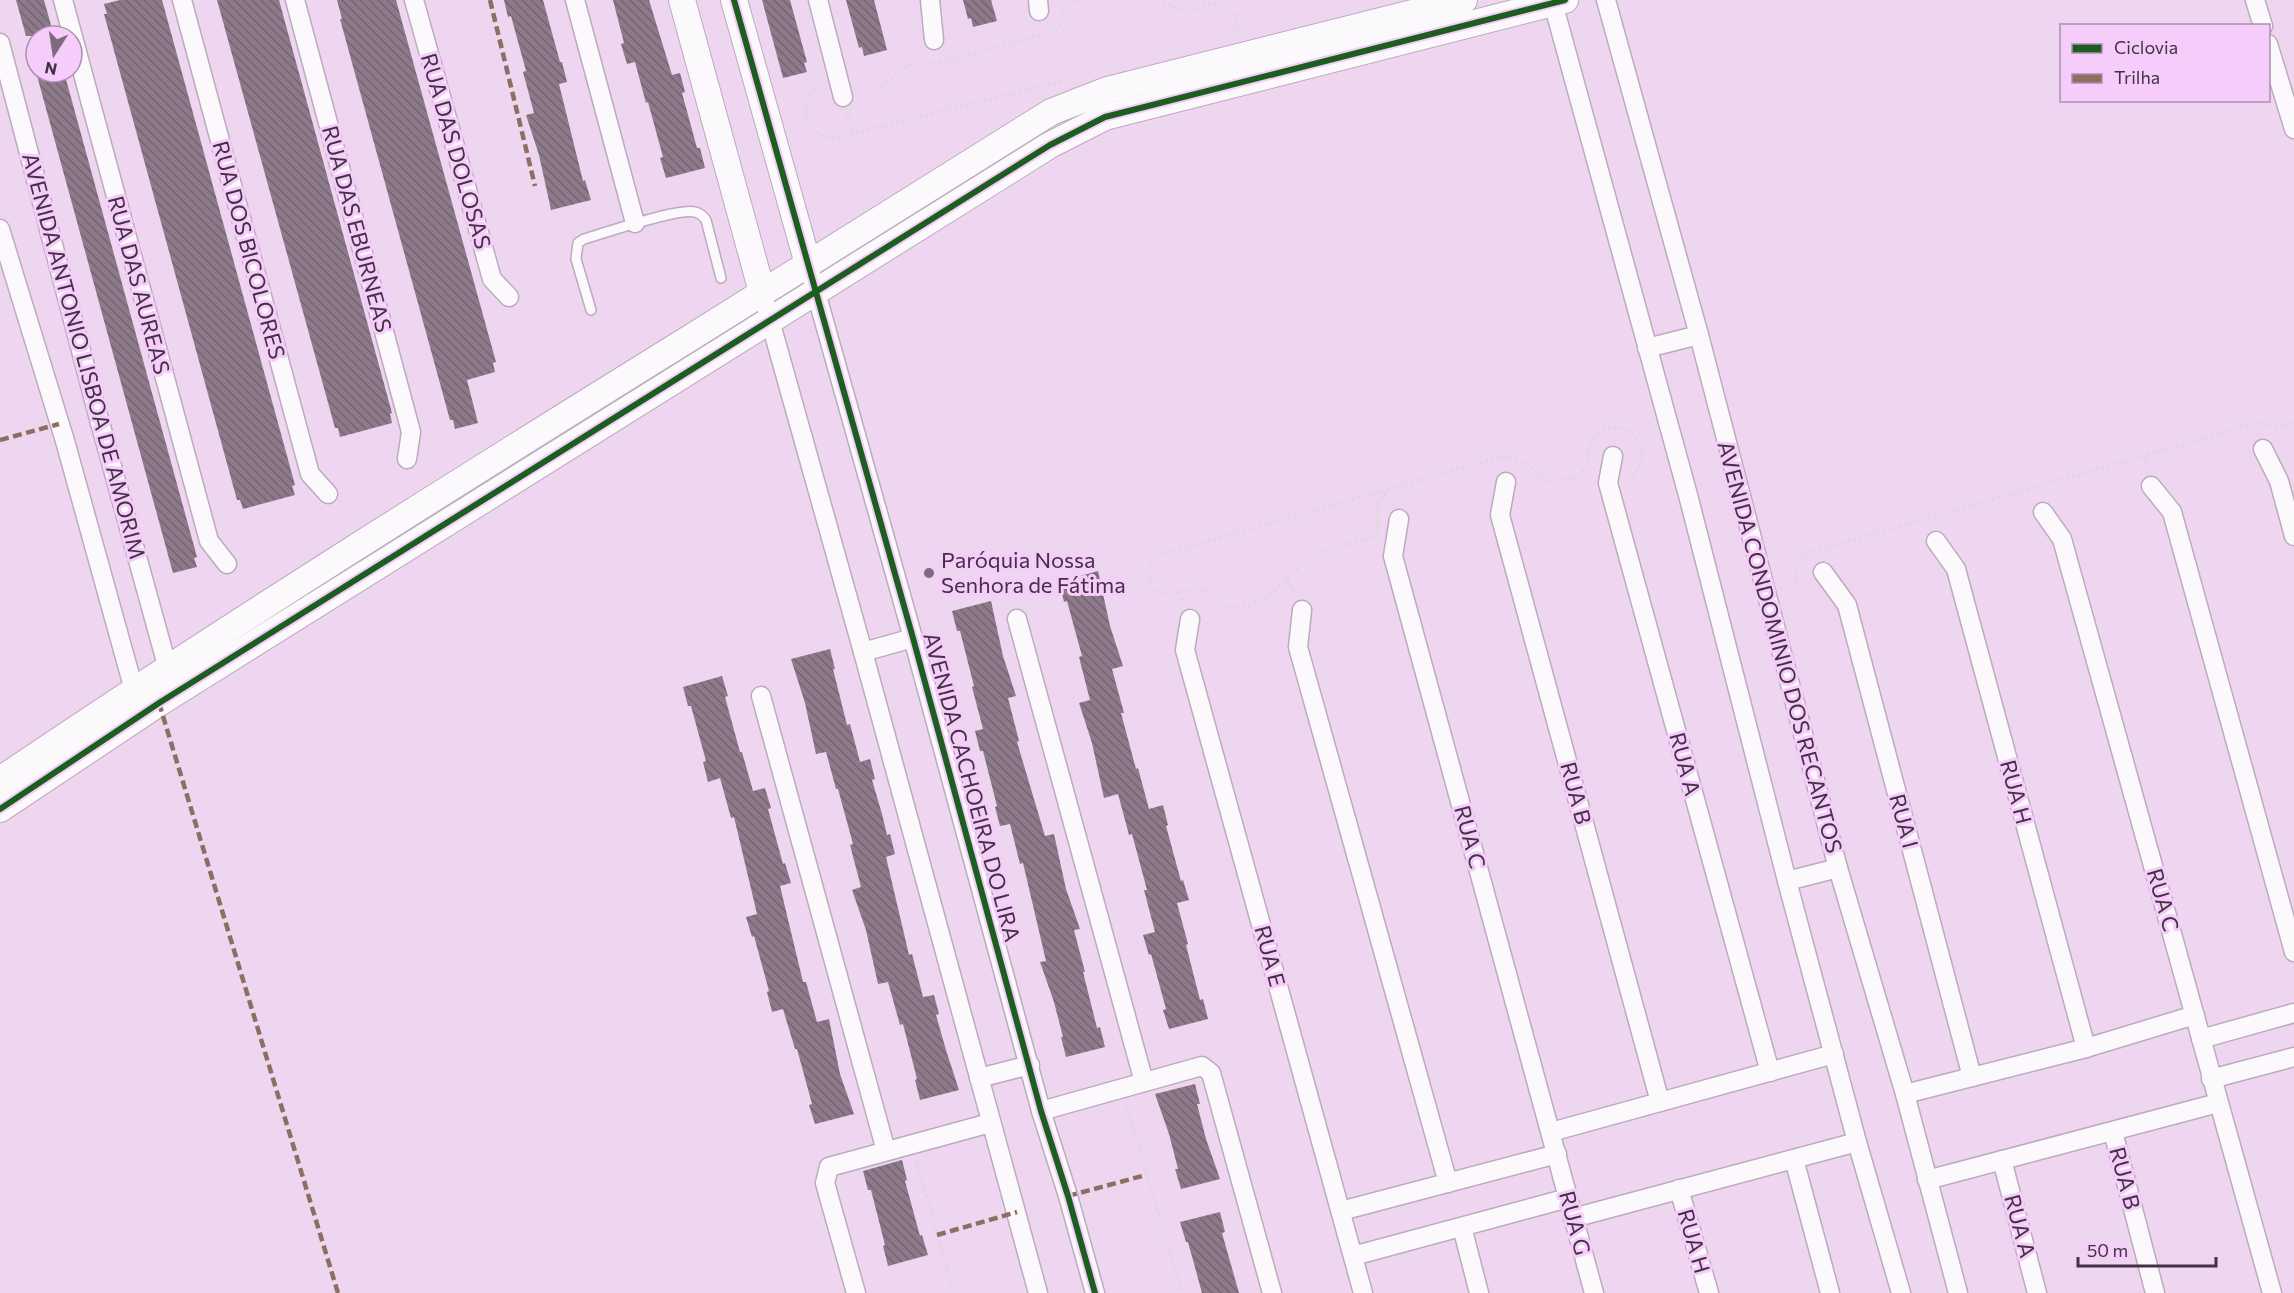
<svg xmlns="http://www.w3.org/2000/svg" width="2294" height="1293" viewBox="0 0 2294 1293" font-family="Commissioner,sans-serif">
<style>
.building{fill:url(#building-back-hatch)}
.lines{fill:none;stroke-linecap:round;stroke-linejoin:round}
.lane-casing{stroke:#bcaabe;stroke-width:12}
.street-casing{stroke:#bcaabe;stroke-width:21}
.secondary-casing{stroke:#bcaabe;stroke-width:28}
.path{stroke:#dfd8df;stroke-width:3;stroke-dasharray:3 3;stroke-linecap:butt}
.lane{stroke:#fcf9fd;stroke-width:9}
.street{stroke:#fcf9fd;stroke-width:18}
.secondary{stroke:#fcf9fd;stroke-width:26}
.quiet{stroke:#8d6e63;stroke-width:4.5;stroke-dasharray:9 4.5;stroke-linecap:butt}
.cycleway-casing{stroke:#f6ccfb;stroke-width:10}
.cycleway{stroke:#1b5e20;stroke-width:6}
.poi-dot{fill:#7e6b80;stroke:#f6ccfb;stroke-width:2}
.labels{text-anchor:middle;stroke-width:6;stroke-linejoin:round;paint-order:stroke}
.street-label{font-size:22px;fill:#423244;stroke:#f6ccfb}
.poi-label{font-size:22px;fill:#423244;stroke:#f6ccfb;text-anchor:start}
</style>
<defs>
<pattern id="building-back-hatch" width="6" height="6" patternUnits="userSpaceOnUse" patternTransform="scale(1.5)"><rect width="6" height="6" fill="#8c798a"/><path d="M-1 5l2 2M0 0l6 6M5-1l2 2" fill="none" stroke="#746472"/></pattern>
</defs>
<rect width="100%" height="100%" fill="#eed6f0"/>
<g class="building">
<path d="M16,0H44L54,36H26Z"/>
<path d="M120,0H162L295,485L292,486L295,495L243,509L240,500H237L104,14H107L104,4Z"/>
<path d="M217,0H279L392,413L390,414L392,423L340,437L338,428H335Z"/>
<path d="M337,0H396L496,362L493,363L495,372L467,380L478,423L455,429L453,420H450L340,19H342Z"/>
<path d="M504,0H543L560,62H562L567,82L559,84L583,181L585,180L591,200L551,210L539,155L526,115L534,113L523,72L526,71L511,16L508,17Z"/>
<path d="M613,0H649L672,75L680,73L685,92L682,93L697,148H700L705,168L666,178L660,158L663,157L648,102L646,103L635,62L627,64L621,44L624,43Z"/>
<path d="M762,0H790L807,62L804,63L807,72L783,78Z"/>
<path d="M846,0H874L887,50L864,56L862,47L859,48Z"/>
<path d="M963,0H991L997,21L973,27L971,18L968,19Z"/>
<path d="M36,72H64L197,557L194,558L197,567L173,573Z"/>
<path d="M1098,571L1110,626L1123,666L1112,669L1124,713H1121L1136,769L1138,768L1149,809L1163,805L1168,825L1166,826L1181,881L1183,880L1189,900L1177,903L1188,944L1186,945L1200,1000L1203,999L1208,1019L1169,1029L1163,1010L1166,1009L1151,954L1149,955L1143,935L1155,932L1144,890H1147L1132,834L1129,835L1118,794L1104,798L1092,743L1079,703L1090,700L1079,657L1082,656L1067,601L1064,602L1059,582Z"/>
<path d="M991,601L1003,656L1016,696L1008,698L1019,741L1017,742L1045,836L1054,834L1066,889L1080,929L1074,930L1085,972H1083L1097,1028L1100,1027L1105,1047L1066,1057L1061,1037H1063L1054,1002L1040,962L1046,961L1023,863L1020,864L1010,824L1000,826L995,807L997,806L983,751H980L975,731L983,729L972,687L974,686L960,631H957L952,611Z"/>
<path d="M830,649L835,669H833L847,725L850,724L860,762L870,759L875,779L872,780L882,814L887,835L890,834L895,854L886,857L909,955L912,954L923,997L934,995L939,1014L936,1015L946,1050L959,1090L920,1100L915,1080L917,1079L903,1024L900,1025L888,982L878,984L866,930L852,890L861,887L850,845L853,844L838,789H836L826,752L816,754L805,703L791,659Z"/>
<path d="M722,676L728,696L725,697L740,752H742L753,791L765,788L771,808L768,809L783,864L785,863L791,883L780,886L803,982H806L817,1022L829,1019L840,1074L854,1114L815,1124L809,1105L812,1104L797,1049H795L783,1009L772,1012L767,992L769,991L754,936L752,937L746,917L757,914L734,817L731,818L720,778L708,782L703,762L706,761L691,706H688L683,687Z"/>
<path d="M1195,1084L1200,1104H1197L1206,1139L1220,1179L1181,1189L1175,1169H1178L1169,1134L1155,1094Z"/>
<path d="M902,1160L907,1180L905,1181L920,1236L922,1235L928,1255L888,1266L883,1246L885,1245L871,1190H868L863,1171Z"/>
<path d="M1220,1212L1225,1232L1222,1233L1239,1293H1202L1188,1242H1186L1180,1222Z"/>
</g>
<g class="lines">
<defs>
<path id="lane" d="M591,310L576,259L578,243L584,239C605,233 677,208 695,212C700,213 703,216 706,220L721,278"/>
<g id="street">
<path d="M63,0L209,541L227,564"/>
<path d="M182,0L310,474L328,494"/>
<path d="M295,0L411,432L407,459"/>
<path d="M414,0L492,279L509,297"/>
<path d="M575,0L635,223"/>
<path d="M818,0L843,97"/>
<path d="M930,0L934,40"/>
<path d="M1038,0L1039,11"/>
<path d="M1606,0L1699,335L1838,868L1905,1094L1958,1293"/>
<path d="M2255,0L2263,26"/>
<path d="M1553,3L1688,495L1787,881L1857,1142L1901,1293"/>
<path d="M0,43L99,419L168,669"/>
<path d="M2268,44L2294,129"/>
<path d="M0,229L65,441L134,690"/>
<path d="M808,264L913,638L1041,1111L1068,1196L1095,1293"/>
<path d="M762,292L863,652L1038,1293"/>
<path d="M1647,348L1699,335"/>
<path d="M2263,449L2279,481L2294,536"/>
<path d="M1613,456L1608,483L1770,1072"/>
<path d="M1506,482L1500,515L1660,1102"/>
<path d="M2151,486L2172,512L2294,952"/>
<path d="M2043,512L2062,539L2272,1293"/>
<path d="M1399,519L1393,556L1594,1293"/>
<path d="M1936,541L1956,569L2086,1048"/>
<path d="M1823,572L1847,605L1972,1077"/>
<path d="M1302,610L1298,647L1448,1183"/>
<path d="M1017,619L1144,1082"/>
<path d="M1190,619L1185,650L1363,1293"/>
<path d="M863,652L913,638"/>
<path d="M761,696L886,1151"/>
<path d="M1787,881L1838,868"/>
<path d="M2201,1039L2294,1013"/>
<path d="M979,1078L1030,1065"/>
<path d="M2211,1079L2294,1057"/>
<path d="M1905,1094L2086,1048L2195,1015"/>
<path d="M1041,1111L1202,1066L1211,1073L1272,1293"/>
<path d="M1551,1132L1834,1054"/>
<path d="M2113,1132L2155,1293"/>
<path d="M1794,1159L1830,1293"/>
<path d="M2002,1160L2037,1293"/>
<path d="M1927,1180L2218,1103"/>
<path d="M1679,1189L1709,1293"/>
<path d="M1341,1211L1557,1154"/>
<path d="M1573,1218L1857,1142"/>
<path d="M1462,1227L1479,1293"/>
<path d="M1353,1256L1568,1198"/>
<path d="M856,1293L825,1183L829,1167L990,1123"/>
</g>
<g id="secondary">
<path d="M682,0L762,292"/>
<path d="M734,0L808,264"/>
<path d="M0,780C226,627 458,482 690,338C810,263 930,187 1051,112L1107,90L1464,0"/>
<path d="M0,809L159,703L1050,145L1105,117L1565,0"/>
</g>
</defs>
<use href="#lane" class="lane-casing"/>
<use href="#street" class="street-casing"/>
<use href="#secondary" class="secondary-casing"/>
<g class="path">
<path d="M1157,0L1186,11L1218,2L1234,13L1236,25L1232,35"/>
<path d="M819,84C799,105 801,136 834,138L1070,79"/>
<path d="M881,87L908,65L940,63L1049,33L1059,27L1065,6L1082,0"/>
<path d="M847,112L853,133"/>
<path d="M2145,456L2148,469"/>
<path d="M1389,489L1160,555C1154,559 1151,562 1150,569C1144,611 1188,583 1205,591C1222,599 1226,614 1251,605C1277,595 1292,569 1317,555C1333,546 1356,543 1374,537L1379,532L1377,505L1389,489L1497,458L1514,459L1525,463L1533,468L1539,477L1550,482L1577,477L1588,465C1586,408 1652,423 1641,463C1638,471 1634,476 1626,480"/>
<path d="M1287,579L1294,593"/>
<path d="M1796,584V564L1804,554L2257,423L2276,427L2294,423"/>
<path d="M1178,592L1184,604"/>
<path d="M1126,1104L1182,1293"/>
<path d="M916,1160L954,1293"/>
</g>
<use href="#lane" class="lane"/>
<use href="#street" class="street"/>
<use href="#secondary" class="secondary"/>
<g class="quiet">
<path d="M490,0L535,186"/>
<path d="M0,440L59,424"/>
<path d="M159,703L338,1293"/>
<path d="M1068,1196L1146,1175"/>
<path d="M937,1235L1017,1212"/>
</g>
<defs>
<g id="cycleway">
<path d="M734,0L913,638L1041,1111L1068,1196L1095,1293"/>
<path d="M0,809L159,703L1050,145L1105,117L1565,0"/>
</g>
</defs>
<use href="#cycleway" class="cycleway-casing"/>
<use href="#cycleway" class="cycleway"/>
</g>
<circle class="poi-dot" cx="929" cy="573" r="6"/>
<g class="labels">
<g class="street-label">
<text transform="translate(456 151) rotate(74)" y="8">RUA DAS DOLOSAS</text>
<text transform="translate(357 229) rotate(75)" y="8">RUA DAS EBURNEAS</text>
<text transform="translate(249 250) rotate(75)" y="8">RUA DOS BICOLORES</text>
<text transform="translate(139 285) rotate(75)" y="8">RUA DAS AUREAS</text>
<text transform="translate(84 356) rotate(75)" y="8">AVENIDA ANTONIO LISBOA DE AMORIM</text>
<text transform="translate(1780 647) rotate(75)" y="8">AVENIDA CONDOMINIO DOS RECANTOS</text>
<text transform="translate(1685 764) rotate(75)" y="8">RUA A</text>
<text transform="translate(972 787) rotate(75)" y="8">AVENIDA CACHOEIRA DO LIRA</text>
<text transform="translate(2016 792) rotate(75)" y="8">RUA H</text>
<text transform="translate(1576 793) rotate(75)" y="8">RUA B</text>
<text transform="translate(1904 821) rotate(75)" y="8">RUA I</text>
<text transform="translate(1470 837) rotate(75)" y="8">RUA C</text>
<text transform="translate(2163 900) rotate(74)" y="8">RUA C</text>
<text transform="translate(1270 956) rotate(75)" y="8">RUA E</text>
<text transform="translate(2125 1178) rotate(75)" y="8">RUA B</text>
<text transform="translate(1575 1223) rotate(75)" y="8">RUA G</text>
<text transform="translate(2020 1226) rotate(75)" y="8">RUA A</text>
<text transform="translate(1694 1241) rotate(74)" y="8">RUA H</text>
</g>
<g class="poi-label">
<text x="941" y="568">Paróquia Nossa<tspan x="941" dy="25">Senhora de Fátima</tspan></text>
</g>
</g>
<rect x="2060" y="24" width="210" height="78" fill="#f6ccfb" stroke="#ae8eb2" stroke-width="1.5"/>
<rect x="2072" y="44" width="30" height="9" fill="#1b5e20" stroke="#ae8eb2" stroke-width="1.5"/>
<text x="2114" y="54" font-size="18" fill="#423244">Ciclovia</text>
<rect x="2072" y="74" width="30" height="9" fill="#8d6e63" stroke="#ae8eb2" stroke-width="1.5"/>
<text x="2114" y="84" font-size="18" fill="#423244">Trilha</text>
<g transform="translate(54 54) rotate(192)"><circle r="28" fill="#f6ccfb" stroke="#ae8eb2" stroke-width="1.5"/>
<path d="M0-4.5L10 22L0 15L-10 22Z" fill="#7e6b80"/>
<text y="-9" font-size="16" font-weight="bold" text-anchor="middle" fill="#423244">N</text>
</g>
<path d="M2078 1257v9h138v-9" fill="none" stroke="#423244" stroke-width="3"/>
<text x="2087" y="1257" font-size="18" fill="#423244" stroke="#f6ccfb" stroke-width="4.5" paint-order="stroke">50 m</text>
</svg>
